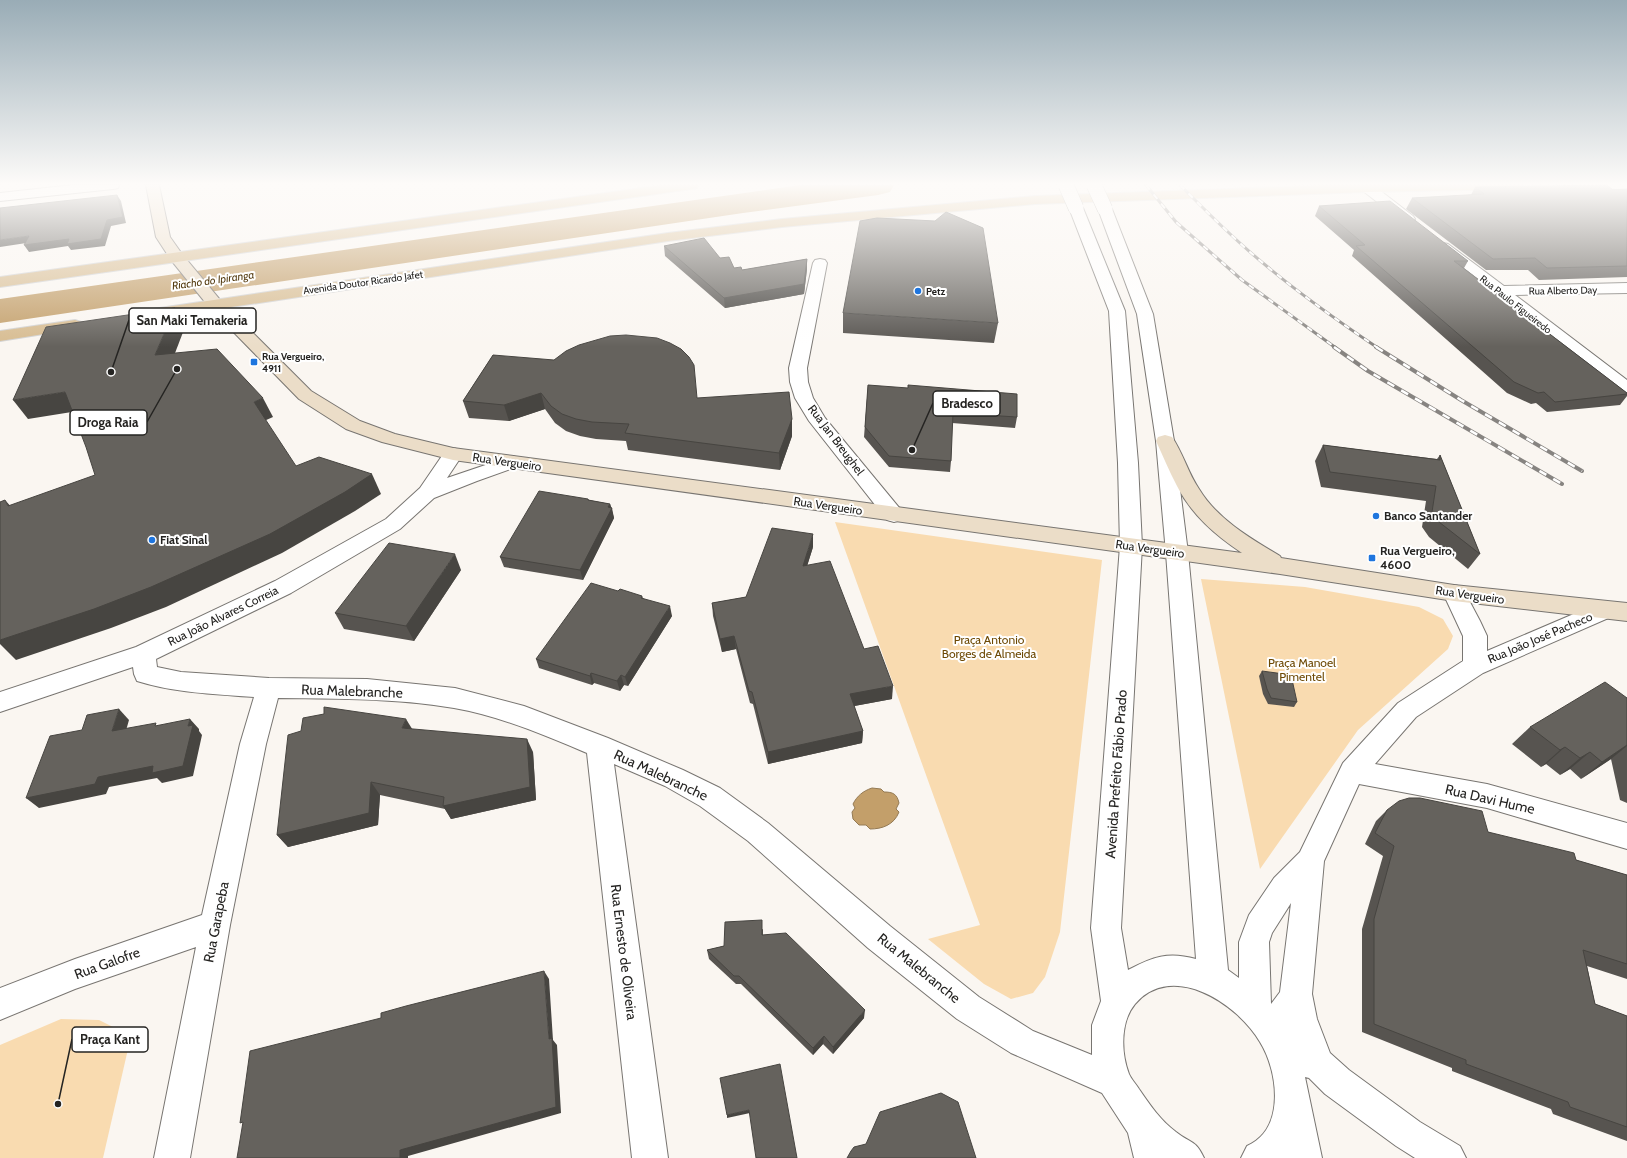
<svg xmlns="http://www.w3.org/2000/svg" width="1627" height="1158" viewBox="0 0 1627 1158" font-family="Cabin,sans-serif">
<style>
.green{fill:#f9dbb0}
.water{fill:#c39f6a;stroke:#947a54}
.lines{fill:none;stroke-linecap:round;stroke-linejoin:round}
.river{fill:#c39f6a;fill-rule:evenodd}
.minor-casing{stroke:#787571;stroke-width:2}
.tertiary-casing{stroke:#787571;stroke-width:2}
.secondary-casing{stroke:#787571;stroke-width:2}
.primary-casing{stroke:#d3d3d3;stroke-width:2}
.minor{fill:#fff;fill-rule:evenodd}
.tertiary{fill:#fff;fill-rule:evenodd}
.secondary{fill:#ebddc8;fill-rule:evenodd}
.primary{fill:#d7bc91;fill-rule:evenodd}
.rail-far1-casing{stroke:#878481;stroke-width:3}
.rail-casing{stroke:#878481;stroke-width:4}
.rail-far1{stroke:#fff;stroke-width:2;stroke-dasharray:6;stroke-linecap:butt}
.rail{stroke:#fff;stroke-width:2.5;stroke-dasharray:8;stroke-linecap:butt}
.tertiary-bridge-casing{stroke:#787571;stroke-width:16;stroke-linecap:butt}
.tertiary-bridge{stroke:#fff;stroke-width:15}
.wall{fill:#575450}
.shaded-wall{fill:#474541}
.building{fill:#65625d;stroke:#474541}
.poi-dot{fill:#1e75de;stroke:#fff;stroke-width:1.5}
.labels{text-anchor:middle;stroke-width:4;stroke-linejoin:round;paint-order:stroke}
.far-street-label{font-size:10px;fill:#252422;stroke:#fff}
.far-poi-label{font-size:10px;font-weight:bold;fill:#252422;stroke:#fff;text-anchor:start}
.far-water-label{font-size:11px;font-style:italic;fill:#533a0f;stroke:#fff}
.street-label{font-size:12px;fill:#252422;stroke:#fff}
.poi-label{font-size:12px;font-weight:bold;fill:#252422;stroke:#fff;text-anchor:start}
.park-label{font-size:12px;fill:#6d4904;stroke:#fff}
.near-street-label{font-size:14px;fill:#252422;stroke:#fff}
.leader{fill:none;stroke:#252422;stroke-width:1.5}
.callout-dot{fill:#252422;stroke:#fff;stroke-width:1.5}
.callout{fill:#fff;stroke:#252422;stroke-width:1.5}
.callout-label{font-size:13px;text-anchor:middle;font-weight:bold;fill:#252422}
</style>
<rect width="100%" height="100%" fill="#faf6f1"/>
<g class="green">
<path d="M835,522L1102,560L1060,932L1045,977L1033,993L1011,999L984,984L928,939L980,925Z"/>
<path d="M1201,579L1305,587L1419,607L1443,619L1453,636L1448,649L1358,730L1260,869Z"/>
<path d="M61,1019L99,1020L117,1029L128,1049L103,1158H0V1045Z"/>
</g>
<path class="water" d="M872,788L881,789L884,792C893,792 897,794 899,803L896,809L899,812C894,825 882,829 870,829L866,825H859L853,819L852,812L855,808L853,804C857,796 863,791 872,788Z"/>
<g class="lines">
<path class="river" d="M800,185H894L890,192L878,195L743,213L0,323V299Z"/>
<defs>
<g id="minor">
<path d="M73,185H119L118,188L113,189L0,201V193Z"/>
<path d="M1363,185H1373L1413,216L1415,219L1413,222L1408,223L1403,222L1363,191L1361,188Z"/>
<path d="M1443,243L1448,244L1504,286L1627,283V293L1515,295L1627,380V394L1621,393L1438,250L1436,247L1438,244Z"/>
<path d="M820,259L825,260L827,263L807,368L808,382L813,398L825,418L901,510L904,515L901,520L894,522L887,520L809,421L795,398L790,382L789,368L813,263L815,260Z"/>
<path d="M453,448L460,450L463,454L447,478L512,456L519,458L522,462L519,466L477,481L434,498L400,529L291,593L156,659L157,667L181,672L269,678L367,679L455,688L524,706L608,738L683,770L720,788L768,823L890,926L979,997L1033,1031L1092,1055V1025L1101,1001L1091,928L1120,546L1123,541L1131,538L1139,541L1142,546L1121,928L1128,970C1152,957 1168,951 1196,959L1166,553L1169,548L1177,545L1185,548L1188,553L1228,970L1239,978V942L1249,915L1274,878L1300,852L1343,763L1398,703L1463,661V636L1443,593L1446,587L1454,585L1462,587L1480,621L1487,636V651L1597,604L1605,601L1613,604L1616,610L1613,616L1483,673L1416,717L1375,764L1487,784L1627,823V849L1487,808L1359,784L1324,861L1312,994L1317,1019L1330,1053L1349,1070L1420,1122L1460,1146L1466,1158H1415L1396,1146L1325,1094L1309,1078L1305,1077L1322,1158H1241L1247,1146C1286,1129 1278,1071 1260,1042C1237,1003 1172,961 1135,1004C1120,1022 1121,1053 1129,1074C1131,1079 1136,1084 1139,1089C1150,1105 1160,1120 1176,1132C1191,1144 1195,1139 1204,1158H1134L1128,1133L1102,1093L1011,1053L957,1019L868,948L748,841L700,806L665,786L614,764L668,1158H632L587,753C544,735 500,716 454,708C396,698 337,699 278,698L266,744L230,925L190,1158H154L196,947L75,989L0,1020V988L75,959L202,915L240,744L254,697C215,694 175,693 137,681L134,674L133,667L0,712V692L136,647L275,581L386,519L420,488L446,450ZM1291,903L1280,992L1271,1004L1269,942L1272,933Z"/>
</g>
<g id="tertiary">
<path d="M1076,204L1081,205L1083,208L1125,311L1138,463L1142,546L1139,551L1131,554L1123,551L1120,546L1118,463L1109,311L1069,208L1071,205Z"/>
<path d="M1105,205L1110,206L1112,209L1153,314L1174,441L1188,553L1185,558L1177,561L1169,558L1166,553L1156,441L1137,314L1098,209L1100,206Z"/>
</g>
<path id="secondary" d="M146,185H159L170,237L182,254L221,301L311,391L360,421L395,434L453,448L1242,553C1215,535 1192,515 1177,486C1169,471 1163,456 1156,441L1158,437L1165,435L1172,437C1183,453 1188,473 1199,489C1217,519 1250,538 1280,556L1281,558L1454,585L1627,603V621L1454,601L1280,574L453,460L382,442L346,429L299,399L209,307L171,260L156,237Z"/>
<g id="primary">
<path d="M662,185H698L697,188L692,189L0,287V277Z"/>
<path d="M1334,185H1523L1522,188L1517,189L1368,192L1035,204L782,227L668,241L146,320L140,318L138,315L140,312L146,310L668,233L782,219L1035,196Z"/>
<path d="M75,320L81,322L83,325L81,328L0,341V331Z"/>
</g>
</defs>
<use href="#minor" class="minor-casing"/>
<use href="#tertiary" class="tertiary-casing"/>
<use href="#secondary" class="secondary-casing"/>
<use href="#primary" class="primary-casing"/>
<use href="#minor" class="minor"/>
<use href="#tertiary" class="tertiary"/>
<use href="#secondary" class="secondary"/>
<use href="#primary" class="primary"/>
<defs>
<g id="rail-far1">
<path d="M1146,185L1176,222L1242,280L1336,348"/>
<path d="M1180,185C1209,214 1238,243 1269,268C1304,297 1341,323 1378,348"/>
</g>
<g id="rail">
<path d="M1334,347L1368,371L1562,484"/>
<path d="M1376,347L1461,400L1582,471"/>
</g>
</defs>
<use href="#rail-far1" class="rail-far1-casing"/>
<use href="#rail" class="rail-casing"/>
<use href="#rail-far1" class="rail-far1"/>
<use href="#rail" class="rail"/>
<defs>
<g id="tertiary-bridge">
<path d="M1066,185L1076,208"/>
<path d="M1094,185L1105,209"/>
</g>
</defs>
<use href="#tertiary-bridge" class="tertiary-bridge-casing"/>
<use href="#tertiary-bridge" class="tertiary-bridge"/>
</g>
<g class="wall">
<path d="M1475,187L1627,189V277L1539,280L1528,270H1486L1406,209L1412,198L1471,195Z"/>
<path d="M1319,206L1468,261L1464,268L1627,393V396L1620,405L1547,412L1536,403L1531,404L1507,393L1352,256L1354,250L1315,216Z"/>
<path d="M664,246L720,258L734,268L742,270L807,259V269L804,294L725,308L665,256Z"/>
<path d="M843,313L998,323L994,343L843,333Z"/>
<path d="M493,355L697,398L792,419V436L780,470L628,450L626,441L596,439L580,436L566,431L555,423L545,409L509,421L469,418L463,401Z"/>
<path d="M868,385L1017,417L1015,428L952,423L951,461L950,472L889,467L864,437Z"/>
<path d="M1323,445L1437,459L1440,455L1480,554L1468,569L1429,537L1422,527L1426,501L1321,487L1315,461Z"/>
<path d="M588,499L589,500L610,504L614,518L583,580L504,567L500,557Z"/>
<path d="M813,547L807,566L864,649L892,699L854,706L863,731L862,743L768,764L753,704L750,703L736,649L722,652L713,616L712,603L746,597Z"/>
<path d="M461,570L414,641L344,629L335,613Z"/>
<path d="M618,591L642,596L643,598L672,616L628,686L624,685L620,691L594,683L592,685L539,668L536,659Z"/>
<path d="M1262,671L1297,702L1294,707L1268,704L1263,694L1259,676Z"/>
<path d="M1627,698V803L1620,800L1611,759L1581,779L1570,769L1560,775L1546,764L1541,767L1512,744L1530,727Z"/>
<path d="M412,729L533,752L536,800L451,819L445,809L380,795L378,825L288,847L277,835Z"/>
<path d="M1387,810L1488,832L1576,860L1627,875V979L1587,966L1595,1004L1627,1016V1141L1553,1114L1551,1109L1452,1071V1068L1362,1032V929L1383,856L1365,844L1376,821Z"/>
<path d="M763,929V935L864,1018L833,1054L823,1044L813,1055L741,984H736L709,959L707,950L724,946Z"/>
</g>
<g class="shaded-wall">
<path d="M117,195L121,201L126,223L111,226L105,246L71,250L68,246L29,252L24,245L107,220Z"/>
<path d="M29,236L33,242L0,247V240Z"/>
<path d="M807,259V269L804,294L725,308L724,298Z"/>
<path d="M175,308L185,327L167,374L155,355Z"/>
<path d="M65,392L78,411L28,419L13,400Z"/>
<path d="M541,393L545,409L509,421L504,405Z"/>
<path d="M263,398L273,417L264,421L254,402Z"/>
<path d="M792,419V436L780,470L779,453Z"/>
<path d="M372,474L381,494L355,511L282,553L166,607L111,628L16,660L0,644V640Z"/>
<path d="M5,500L22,519L8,506Z"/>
<path d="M610,504L612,509V508L614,518L583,580L580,570Z"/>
<path d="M813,534V547L803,579V566Z"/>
<path d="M455,554L461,570L414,641L406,626Z"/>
<path d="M670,606L672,616L628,686L625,677Z"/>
<path d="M734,636L736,649L722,652L720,639Z"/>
<path d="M591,673L594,683L592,685L590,676Z"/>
<path d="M621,675L624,685L620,691L617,681Z"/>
<path d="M893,686L892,699L849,707L850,694Z"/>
<path d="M119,709L129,720L123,741L112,731Z"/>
<path d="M190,719L199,729V731L202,735L193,776L162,783L157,778L109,787L106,794L39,808L26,798L98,777L188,726Z"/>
<path d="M406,719L414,732L402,728Z"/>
<path d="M863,731L862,743L768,764V752Z"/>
<path d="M527,739L533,752L536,800L451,819L443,806Z"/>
<path d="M1627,745V746L1611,759L1581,779L1602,762Z"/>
<path d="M1565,747L1546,764L1541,767L1560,750Z"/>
<path d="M1590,752L1570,769L1560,775L1580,758Z"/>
<path d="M371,782L380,795L378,825L288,847L277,835Z"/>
<path d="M544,971L549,979L553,1040L557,1045L561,1113L408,1156V1158H400V1150L549,1039Z"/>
<path d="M865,1010L864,1018L833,1054V1047Z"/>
<path d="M824,1036L823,1044L813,1055V1048Z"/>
<path d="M749,1110L750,1113L727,1118V1115Z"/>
</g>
<g class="building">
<path d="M1607,185L1613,190L1627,189V266L1547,268L1535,258L1493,259L1412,198L1484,194L1475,187Z"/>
<path d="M117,195L123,217L107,220L101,239L67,244L69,239L24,245L29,236L0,240V208Z"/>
<path d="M1390,201L1468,261H1454L1627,393V394L1555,402L1544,392L1538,393L1514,382L1356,246L1365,245L1319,206Z"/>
<path d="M946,212L983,228L998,323L843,313L860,221L877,218L935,221Z"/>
<path d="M704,238L720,258L729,257L734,268L741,267L742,270L807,259L804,284L724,298L664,246Z"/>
<path d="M175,308L155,355L217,349L263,398L254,402L296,466L319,457L372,474L345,492L270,534L151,587L94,609L0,640V502L5,500L8,506L95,475L86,447L65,392L13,400L46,327Z"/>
<path d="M626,335L657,338L670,343L681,349L689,357L694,365L697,398L789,392L792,419L779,453L625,433L629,424L592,422L576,419L562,414L551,406L541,393L504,405L463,401L493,355L554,360L566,351L579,345L610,336Z"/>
<path d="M868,385L908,388V385L1017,394V417L953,413L951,461L889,456L865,427Z"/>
<path d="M1323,445L1440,460V455L1480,554L1439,522L1432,512L1436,486L1330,472Z"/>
<path d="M539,491L588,499V500L610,504L608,507L612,508L580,570L500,557Z"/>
<path d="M772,528L813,534L803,566L830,561L864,649L878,646L893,686L850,694L863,731L768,752L752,692L749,691L734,636L720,639L712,603L746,597Z"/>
<path d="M389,543L455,554L406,626L335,613Z"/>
<path d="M591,583L618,591L620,589L642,596L641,598L670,606L625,677L621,675L617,681L591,673L590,676L536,659Z"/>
<path d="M1262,671L1291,675L1297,702L1271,698L1267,689Z"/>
<path d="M1605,682L1627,698V745L1602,762L1590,752L1580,758L1565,747L1560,750L1530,727Z"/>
<path d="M324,707L406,719L402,728L527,739L530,787L443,806L444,797L371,782L369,813L277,835L288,735L301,731L303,718L324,714Z"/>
<path d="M119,709L112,731L156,723L155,726L190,719L188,726L193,725L183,766L152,773L153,766L98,777L95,784L26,798L50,736L82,730L87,715Z"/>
<path d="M1409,798H1420L1482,811L1488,832L1574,853L1576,860L1627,875V964L1583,950L1595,1004L1627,1016V1127L1570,1107L1568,1102L1466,1064V1060L1374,1024V919L1394,846L1375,833L1387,810L1399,801Z"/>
<path d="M762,920V935L786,933L865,1010L833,1047L824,1036L813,1048L739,976H734L707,950L724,946L725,922Z"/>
<path d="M544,971L549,1039L552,1038L556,1107L400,1150V1158H237L243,1122L240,1123L250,1051L381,1018V1013L406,1006Z"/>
<path d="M780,1064L797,1158H756L749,1110L727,1115L720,1078Z"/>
<path d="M941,1093L958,1102L976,1158H847L851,1151L854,1147L866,1144L880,1112Z"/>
</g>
<linearGradient id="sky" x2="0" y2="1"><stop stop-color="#99acb6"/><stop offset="0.53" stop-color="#fdfbf9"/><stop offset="1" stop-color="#fdfbf9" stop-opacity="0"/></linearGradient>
<rect width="1627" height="347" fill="url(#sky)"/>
<g class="poi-dot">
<circle cx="918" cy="291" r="4"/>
<rect x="250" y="358" width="8" height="8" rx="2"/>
<circle cx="1376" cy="516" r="4"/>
<circle cx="152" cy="540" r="4"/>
<rect x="1368" y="554" width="8" height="8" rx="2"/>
</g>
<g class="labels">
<g class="far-street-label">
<text transform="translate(363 282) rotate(-8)" y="4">Avenida Doutor Ricardo Jafet</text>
<text transform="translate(1563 290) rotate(-1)" y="4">Rua Alberto Day</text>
<text transform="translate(1516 304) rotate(38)" y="4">Rua Paulo Figueiredo</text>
</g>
<g class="far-poi-label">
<text x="926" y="295">Petz</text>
<text x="262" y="360">Rua Vergueiro,<tspan x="262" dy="12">4911</tspan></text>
</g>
<g class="far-water-label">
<text transform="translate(213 280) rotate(-8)" y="4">Riacho do Ipiranga</text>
</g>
<g class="street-label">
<text transform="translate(836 440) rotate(53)" y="4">Rua Jan Breughel</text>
<text transform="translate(507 462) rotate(8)" y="4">Rua Vergueiro</text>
<text transform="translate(828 506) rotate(8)" y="4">Rua Vergueiro</text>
<text transform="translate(1150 549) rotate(8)" y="4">Rua Vergueiro</text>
<text transform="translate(1470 595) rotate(8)" y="4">Rua Vergueiro</text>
<text transform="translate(223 616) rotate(-26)" y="4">Rua João Alvares Correia</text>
<text transform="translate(1540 638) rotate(-23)" y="4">Rua João José Pacheco</text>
</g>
<g class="poi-label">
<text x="1384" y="520">Banco Santander</text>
<text x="160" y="544">Fiat Sinal</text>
<text x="1380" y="555">Rua Vergueiro,<tspan x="1380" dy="14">4600</tspan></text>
</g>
<g class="park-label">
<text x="989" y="644">Praça Antonio<tspan x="989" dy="14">Borges de Almeida</tspan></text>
<text x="1302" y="667">Praça Manoel<tspan x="1302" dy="14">Pimentel</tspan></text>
</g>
<g class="near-street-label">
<text transform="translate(352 691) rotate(2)" y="5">Rua Malebranche</text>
<text transform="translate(1116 774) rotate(-86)" y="5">Avenida Prefeito Fábio Prado</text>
<text transform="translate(661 775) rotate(25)" y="5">Rua Malebranche</text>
<text transform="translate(1490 799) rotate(13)" y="5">Rua Davi Hume</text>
<text transform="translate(216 922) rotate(-79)" y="5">Rua Garapeba</text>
<text transform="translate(624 952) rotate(83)" y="5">Rua Ernesto de Oliveira</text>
<text transform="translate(107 963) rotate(-20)" y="5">Rua Galofre</text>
<text transform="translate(919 968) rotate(39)" y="5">Rua Malebranche</text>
</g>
</g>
<path class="leader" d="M111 372L129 320M912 450L933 403M177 369L147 422M58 1104L72 1039"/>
<g class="callout-dot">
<circle cx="111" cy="372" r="4"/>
<circle cx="912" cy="450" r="4"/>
<circle cx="177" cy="369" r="4"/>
<circle cx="58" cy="1104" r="4"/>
</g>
<g class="callout">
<rect x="129" y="308" width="127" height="25" rx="4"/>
<rect x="933" y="391" width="67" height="25" rx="4"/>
<rect x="70" y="410" width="77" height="25" rx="4"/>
<rect x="72" y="1027" width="76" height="25" rx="4"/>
</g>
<g class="callout-label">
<text x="192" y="325">San Maki Temakeria</text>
<text x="967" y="408">Bradesco</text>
<text x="108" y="427">Droga Raia</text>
<text x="110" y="1044">Praça Kant</text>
</g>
</svg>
